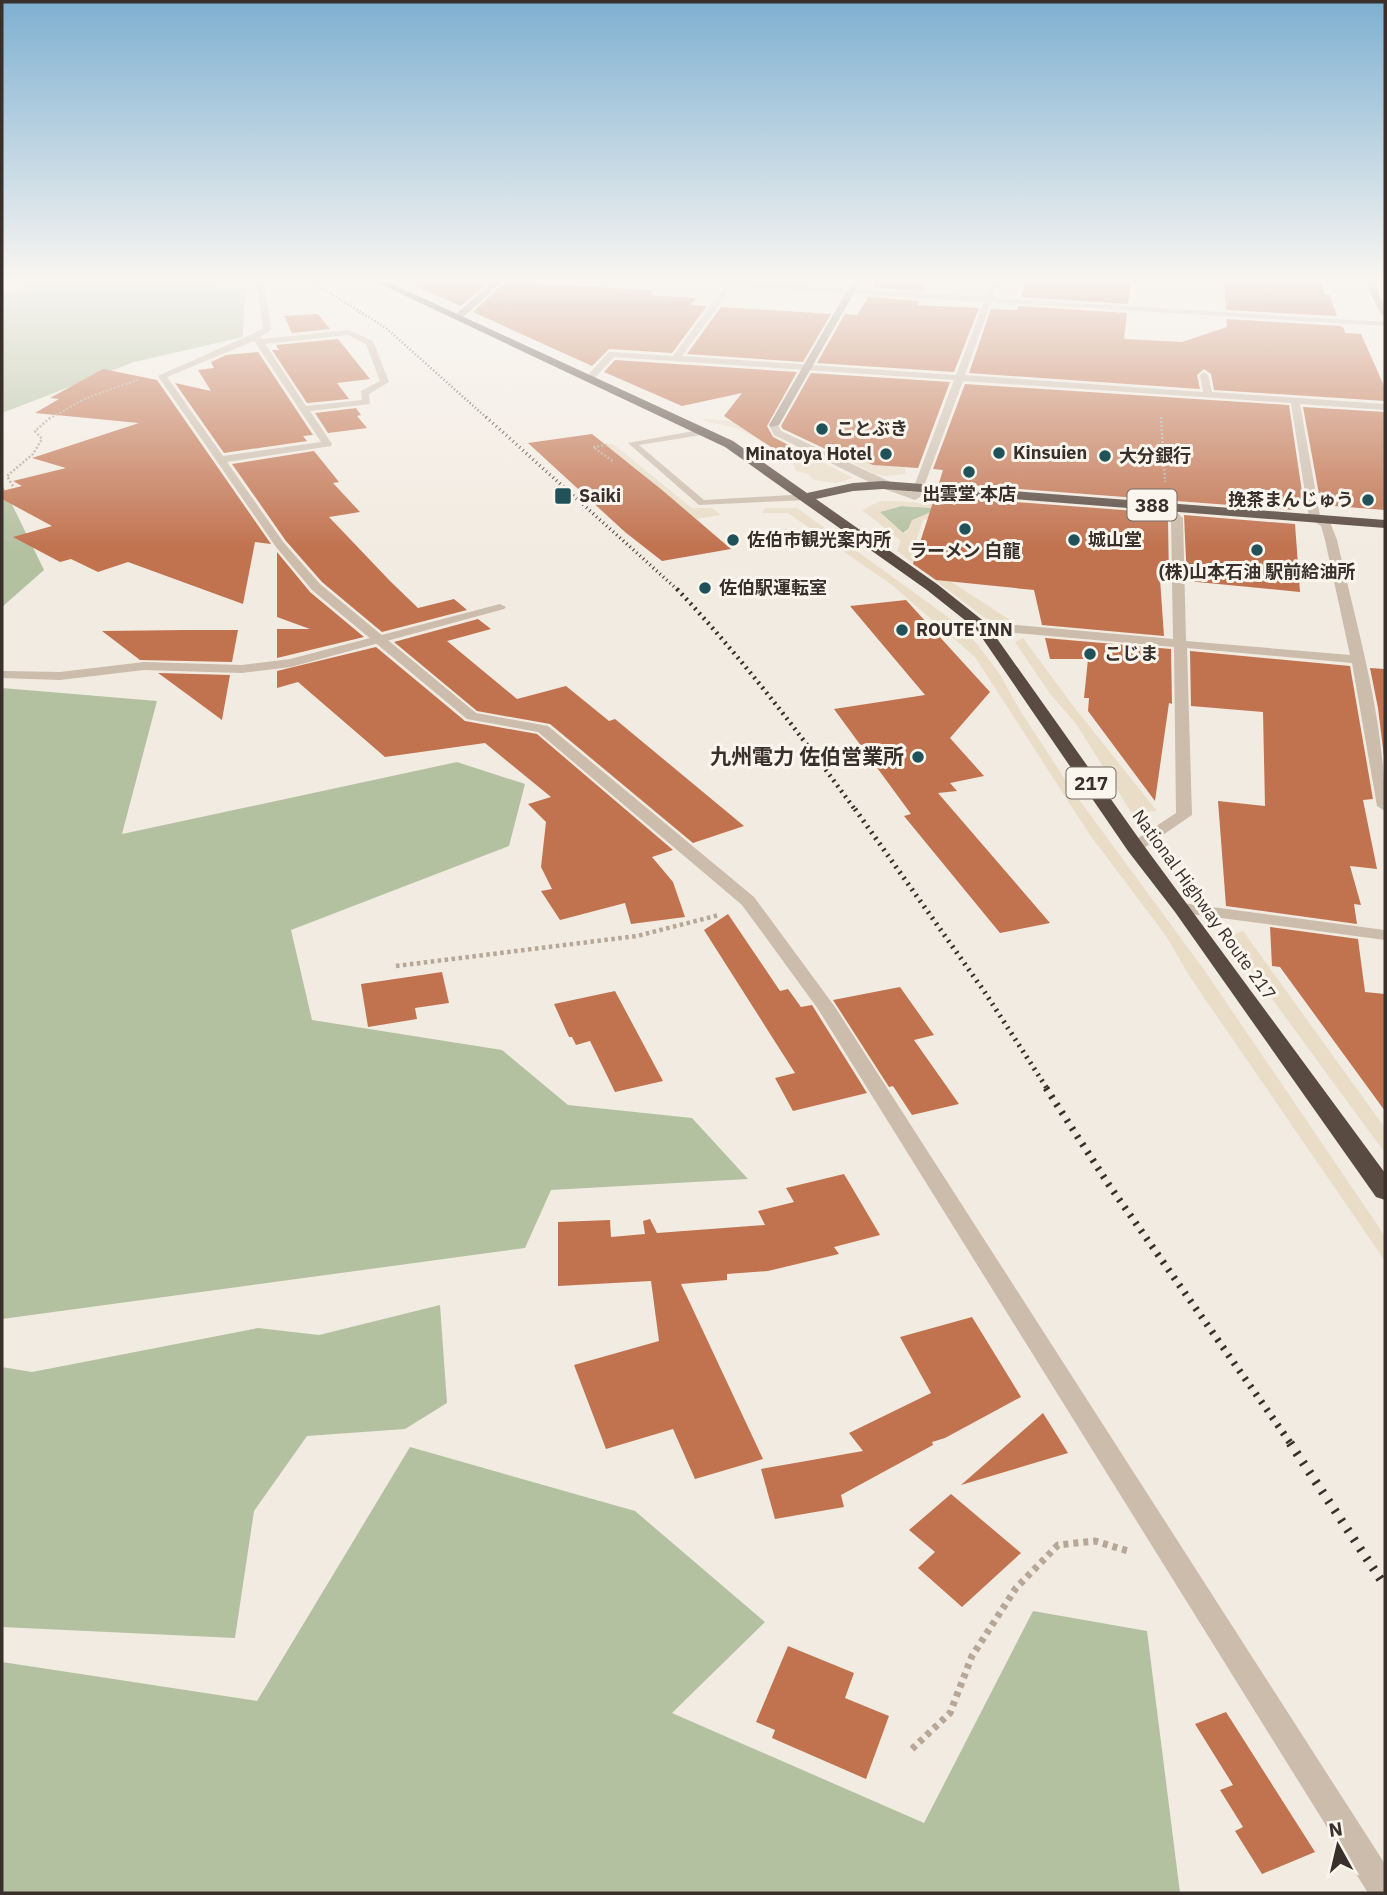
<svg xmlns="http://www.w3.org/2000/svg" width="1387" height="1895" viewBox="0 0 1387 1895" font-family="'IBM Plex Sans','Noto Sans JP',sans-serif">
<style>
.green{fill:#b4c1a1}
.plaza{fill:#eaddc8;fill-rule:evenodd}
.building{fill:#c17350}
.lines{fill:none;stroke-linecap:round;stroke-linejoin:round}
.path-far3{stroke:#b6a797;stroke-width:2;stroke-dasharray:2 2;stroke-linecap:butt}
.path-far2{stroke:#b6a797;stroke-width:2.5;stroke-dasharray:2 2;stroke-linecap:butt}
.path-far1{stroke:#b6a797;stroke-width:4.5;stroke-dasharray:3.5 3.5;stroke-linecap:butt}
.path{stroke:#b6a797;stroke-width:7;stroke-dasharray:5 5;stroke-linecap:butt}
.lane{fill:#cbbcac;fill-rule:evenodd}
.street{fill:#cbbcac;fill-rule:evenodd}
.secondary{fill:#9e8c7e;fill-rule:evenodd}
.highway{fill:#5a4b42;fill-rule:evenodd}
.rail-far5{stroke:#39302b;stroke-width:2.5;stroke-dasharray:1 2.5;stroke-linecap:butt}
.rail-far4{stroke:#39302b;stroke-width:3.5;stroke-dasharray:1 3.5;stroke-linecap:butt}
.rail-far3{stroke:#39302b;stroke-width:4.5;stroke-dasharray:2 4.5;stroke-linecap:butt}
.rail-far2{stroke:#39302b;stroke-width:5;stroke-dasharray:2 5;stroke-linecap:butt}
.rail-far1{stroke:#39302b;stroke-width:7;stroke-dasharray:2.5 7;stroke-linecap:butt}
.rail{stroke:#39302b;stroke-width:9;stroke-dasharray:2.5 9;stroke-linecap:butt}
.poi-dot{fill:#225259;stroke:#faf5ed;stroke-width:2.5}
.labels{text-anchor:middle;stroke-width:6;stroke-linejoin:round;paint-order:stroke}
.far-poi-label{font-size:18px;font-weight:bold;fill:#39302b;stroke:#faf5ed;text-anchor:start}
.far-street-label{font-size:18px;fill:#39302b;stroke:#faf5ed}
.shield{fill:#faf5ed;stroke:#736b65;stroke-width:2}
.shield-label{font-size:19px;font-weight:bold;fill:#39302b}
.poi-label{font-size:21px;font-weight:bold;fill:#39302b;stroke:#faf5ed;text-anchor:end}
</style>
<rect width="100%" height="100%" fill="#f2ebe1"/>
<g class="green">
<path d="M39,282H212L219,289L245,288L243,337L134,362L2,413V296Z"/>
<path d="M2,484L44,570L2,607Z"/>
<path d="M901,506L935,508L903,533L879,512Z"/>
<path d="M2,688L157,701L122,834L457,762L525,784L509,846L291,930L312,1020L502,1050L568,1105L692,1118L748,1179L551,1190L525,1248L2,1319Z"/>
<path d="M440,1305L447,1403L405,1429L307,1436L254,1511L235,1638L2,1627V1367L32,1372L258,1328L319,1335Z"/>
<path d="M410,1447L635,1511L765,1622L672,1713L924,1823L1033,1611L1147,1631L1180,1893H2V1662L257,1701Z"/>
</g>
<g class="plaza">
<path d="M705,419L764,424L761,430L853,478L837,483L814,480L808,474L796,471L793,463L764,442L736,428L701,420Z"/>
<path d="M783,428L813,435L874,465L905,468V474L885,476L875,474Z"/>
<path d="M613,444L692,508H712L721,515L696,519L629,463L613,466L600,445Z"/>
<path d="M880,501H895L1155,521L955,511L923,520L913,551L935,564L947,579L1013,622H999L985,618L897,551L901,541L862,510ZM901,506L935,508L936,510L912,520L907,532L903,533L880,512Z"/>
<path d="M765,508H797L959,625L977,644L999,673L1021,712L1072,790L1205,971L1385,1236V1261L1190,977L1166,936L1090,835L975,657L892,585L788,513H762Z"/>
<path d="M1023,638L1071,703L1157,811L1131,812L1077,725L1051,695L1015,642Z"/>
<path d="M1243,931L1385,1128V1153L1231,943L1232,935Z"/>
</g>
<g class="building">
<path d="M407,282H489L461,306Z"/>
<path d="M505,282L654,290L649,295L697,298L690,305L707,306L672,353L609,349L592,366L473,312Z"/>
<path d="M876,282H928L924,291L873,288Z"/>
<path d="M1026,282H1131L1128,304L1021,297Z"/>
<path d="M1224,282H1321L1325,295H1330L1337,316L1226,310Z"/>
<path d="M868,297L920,301L918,305L979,308L954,372L817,363L845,314L857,315Z"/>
<path d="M1018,306L1127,313L1124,339L1182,342L1227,327L1226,319L1340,326L1344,328L1345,333L1361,334L1385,388V401L1214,390L1211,374L1204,369L1197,375L1200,389L969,373L991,309L1017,310Z"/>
<path d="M721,307L831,314L803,362L687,354Z"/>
<path d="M318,314L330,329L292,333L284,316Z"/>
<path d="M338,339L370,379L337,383L349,399L307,403L272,350H279L276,345Z"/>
<path d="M258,352L313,435L303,436L307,441L224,453L175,383L211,391L198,370L214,368L211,362L226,355Z"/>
<path d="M615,360L797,372L767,426L773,437L802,452L783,455L724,416L742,393L682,406L604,372Z"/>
<path d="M103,369L157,380L271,544L255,542L243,604L128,562L98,572L71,559L60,562L13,537L52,526L2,499V491L22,486L13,481L66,468L32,458L139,423L35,413L59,399L50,398Z"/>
<path d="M811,373L950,382L918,468L873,465L848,453L832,452L783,429L781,426Z"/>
<path d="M965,384L1289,405L1304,505L1294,504V510L939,483L943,470L933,469Z"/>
<path d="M1303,407L1385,412V510L1321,505Z"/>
<path d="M356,408L361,415L357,416L367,428L328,433L315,413Z"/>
<path d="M592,434L662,490L731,549L662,561L625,532L528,443Z"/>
<path d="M314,451L339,482L333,483L360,512L329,517L390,581L418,608L454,599L467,610L382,632L322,582L286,541L232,464Z"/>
<path d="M935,496L1163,513L1168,520L1169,580L1160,579L1164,636L1042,625L1034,590L936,580L913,564Z"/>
<path d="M1184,515L1295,524L1300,592L1187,581Z"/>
<path d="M277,552L310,592L364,637L277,658V629H310L277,617Z"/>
<path d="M906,600L990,692L950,738L984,776L950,783L957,791L938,793L1050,923L1000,933L904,816L911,814L834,709L925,695L850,606Z"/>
<path d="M478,619L491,629L447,641L517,699L566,686L609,721L615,719L744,826L693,843L550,724L477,711L394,642Z"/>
<path d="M186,630H238L232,662L140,660L102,631Z"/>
<path d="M1045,638L1171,649L1172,704L1169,703L1155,801L1088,711L1089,698H1084L1088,659H1050Z"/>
<path d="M376,647L465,721L537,734L673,850L652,857L673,882L685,917L631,924L625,903L560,920L541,891L552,889L541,867L546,822L528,804L551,797L485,743L385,757L298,682L277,688V671Z"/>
<path d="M1190,651L1350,666L1373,799L1363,800L1377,869L1350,866L1361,905L1354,904L1357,924L1226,906L1218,801L1265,806L1263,712L1191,706Z"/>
<path d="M1370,668L1385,669V765L1378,708Z"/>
<path d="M158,673L230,675L222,720L165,678Z"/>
<path d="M728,914L780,991L788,989L801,1007L812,1005L867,1093L793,1111L775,1078L795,1073L704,930Z"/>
<path d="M1270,927L1358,939L1365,992L1385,994V1111L1280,967L1272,966Z"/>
<path d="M442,972L449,1003L415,1008L417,1019L368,1027L361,984Z"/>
<path d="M900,987L934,1035L914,1040L959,1104L912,1115L893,1086L889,1087L833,1000Z"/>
<path d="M615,991L663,1081L615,1092L590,1041L576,1045L572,1037H569L554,1004Z"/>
<path d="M844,1174L880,1235L834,1247L839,1254L768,1271L727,1274V1280L681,1284L763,1459L695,1479L673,1429L606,1449L574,1365L659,1341L651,1281L558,1286V1222L610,1220L611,1237L645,1234L643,1221L650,1219L657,1233L765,1225L758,1211L794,1202L786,1188Z"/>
<path d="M972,1317L1021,1397L945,1438L932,1442L933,1445L841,1495L844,1507L775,1519L761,1469L863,1451L849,1433L931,1393L900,1337Z"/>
<path d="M1043,1413L1068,1453L961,1485Z"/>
<path d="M951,1494L1021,1553L962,1607L918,1568L935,1552L909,1530Z"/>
<path d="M788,1646L854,1673L845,1698L889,1716L866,1779L772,1738L775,1730L756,1722Z"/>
<path d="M1226,1712L1315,1852L1262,1874L1235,1831L1243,1827L1220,1790L1233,1785L1195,1724Z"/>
</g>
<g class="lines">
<g class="path-far3">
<path d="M650,282L672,284"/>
<path d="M49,419L84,399L140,379"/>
</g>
<g class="path-far2">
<path d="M1161,417L1165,482"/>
<path d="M607,445L593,447L614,462"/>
<path d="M13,486L7,476L33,454L42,439L35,431L51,417"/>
</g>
<path class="path-far1" d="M396,966L637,936L719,915"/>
<path class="path" d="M912,1749L950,1713L972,1656L1016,1588L1058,1545L1095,1541L1128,1551"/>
<g class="lane">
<path d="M705,429L708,430V434L639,445L704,500L808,494L813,497L808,500L699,505L628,443Z"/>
<path d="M500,604L506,607L504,609L291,667L242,673L144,670L60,680L2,678L3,671L60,672L144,662L242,665L290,659Z"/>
</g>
<g class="street">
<path d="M252,282H260L266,292L271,330L260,337L262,339L349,330L373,341L389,382L369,394L370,404L310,411L332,444L331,446L227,462L284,543L320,584L476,713L548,726L754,897L835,1007L1385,1864V1893H1368L818,1009L742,905L538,732L467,719L312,590L276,547L158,376L263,329L258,292ZM348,335L366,344L380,381L361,391L362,400L306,406L265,344ZM254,341L255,342L321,442L223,456L167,377Z"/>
<path d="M692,282H739L985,297L991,282H999L993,298L1385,322V326L991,302L965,375L1203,392L1200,375L1204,372L1208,375L1212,392L1385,404V410L1300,404L1320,516L1330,522L1337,540C1357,628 1385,719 1385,811L1377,806L1352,663L1187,648L1192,815L1141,850H1129L1127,847L1129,844L1176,813L1174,647L981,630L975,626L981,622L1173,639L1171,519L1161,506L1166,503L1183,518L1186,641L1350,655L1325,540L1321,526L1309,518L1291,403L963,381L920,497L915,500L879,487L774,435L769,425L777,423L781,431L912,492L954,380L614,357L593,380H587V376L609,352L673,356L725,286ZM733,286L984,302L956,375L682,356Z"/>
<path d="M1182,903L1385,930V940L1176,912L1174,908L1176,904Z"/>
</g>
<g class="secondary">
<path d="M493,282H502L461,319H455V315Z"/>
<path d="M852,282H860L779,425L771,427L769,425Z"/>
<path d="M1365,282H1373L1385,307V316L1381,314Z"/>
</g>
<path class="highway" d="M376,282H388L733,441L807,493L853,483L883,481L1385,520V528L883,489L853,491L816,499L937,584L986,623L1142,843L1385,1173V1200L1376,1197L1175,912L1128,851L976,629L927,590L725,447Z"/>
<path class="rail-far5" d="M312,282L386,328L488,419"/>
<path class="rail-far4" d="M486,417L679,591"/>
<path class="rail-far3" d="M677,589C743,659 800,734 856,811"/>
<path class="rail-far2" d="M855,809L984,991L1048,1090"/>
<path class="rail-far1" d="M1046,1088L1109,1185L1291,1444"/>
<path class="rail" d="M1290,1443L1385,1586"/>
</g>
<linearGradient id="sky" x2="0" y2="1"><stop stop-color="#7eb0d1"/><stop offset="0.51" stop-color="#f9f6f2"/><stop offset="1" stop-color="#f9f6f2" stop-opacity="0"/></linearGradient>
<rect width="1387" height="548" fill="url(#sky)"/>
<g class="poi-dot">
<circle cx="822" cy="429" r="7"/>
<circle cx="999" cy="453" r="7"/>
<circle cx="886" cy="454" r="7"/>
<circle cx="1105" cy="456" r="7"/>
<circle cx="969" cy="472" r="7"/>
<rect x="554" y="487" width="18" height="18" rx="3.5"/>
<circle cx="1368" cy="500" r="7"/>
<circle cx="965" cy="529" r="7"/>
<circle cx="733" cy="540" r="7"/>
<circle cx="1074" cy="540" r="7"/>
<circle cx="1257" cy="550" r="7"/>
<circle cx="705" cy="588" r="7"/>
<circle cx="902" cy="630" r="7"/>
<circle cx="1090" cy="654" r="7"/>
<circle cx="918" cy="757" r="7"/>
</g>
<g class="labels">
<g class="far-poi-label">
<text x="836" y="435">ことぶき</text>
<text x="1013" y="459">Kinsuien</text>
<text x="872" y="460" text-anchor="end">Minatoya Hotel</text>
<text x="1119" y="462">大分銀行</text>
<text x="969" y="500" text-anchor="middle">出雲堂 本店</text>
<text x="579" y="502">Saiki</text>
<text x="1354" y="506" text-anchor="end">挽茶まんじゅう</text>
<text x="747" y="546">佐伯市観光案内所</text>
<text x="1088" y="546">城山堂</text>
<text x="965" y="557" text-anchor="middle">ラーメン 白龍</text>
<text x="1257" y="578" text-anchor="middle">(株)山本石油 駅前給油所</text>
<text x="719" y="594">佐伯駅運転室</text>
<text x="916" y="636">ROUTE INN</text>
<text x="1104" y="660">こじま</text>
</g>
<g class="far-street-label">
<text transform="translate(1204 905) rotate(54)" y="6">National Highway Route 217</text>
</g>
<g class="shield">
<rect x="1127.5" y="489.5" width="49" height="31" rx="5"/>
<rect x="1066.5" y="767.5" width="49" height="31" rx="5"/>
</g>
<g class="shield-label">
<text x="1152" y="512">388</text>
<text x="1091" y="790">217</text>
</g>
<g class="poi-label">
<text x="904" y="764">九州電力 佐伯営業所</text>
</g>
</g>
<rect width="1387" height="1895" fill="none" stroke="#39302b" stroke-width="7"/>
<g transform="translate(1338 1846) rotate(352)" stroke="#faf5ed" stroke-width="5" paint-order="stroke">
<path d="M0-5L12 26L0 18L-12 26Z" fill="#39302b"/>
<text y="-10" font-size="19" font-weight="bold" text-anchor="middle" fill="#39302b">N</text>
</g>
</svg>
